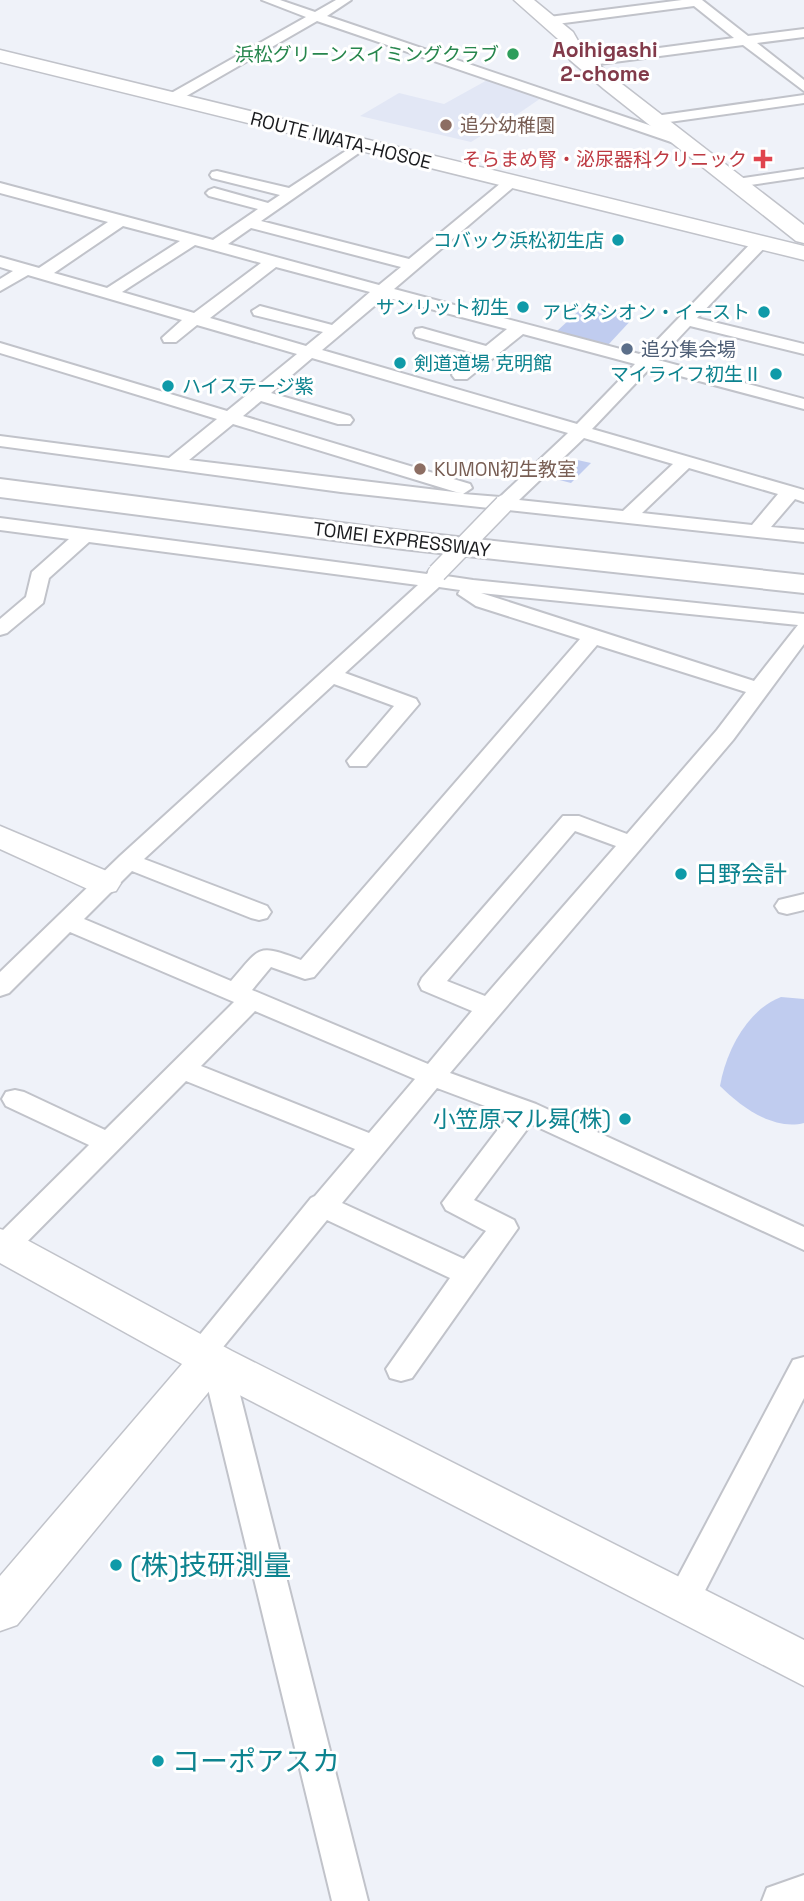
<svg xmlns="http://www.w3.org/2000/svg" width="804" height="1901" viewBox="0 0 804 1901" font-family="'Space Grotesk','Noto Sans JP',sans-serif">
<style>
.built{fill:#e2e7f5}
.green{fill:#c0ccef}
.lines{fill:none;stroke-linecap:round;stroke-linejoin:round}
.street-casing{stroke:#c1c3ca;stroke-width:4}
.secondary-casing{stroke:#c1c3ca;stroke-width:3}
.highway-casing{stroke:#c1c3ca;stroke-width:4}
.street{fill:#fff;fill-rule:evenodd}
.secondary{fill:#fff;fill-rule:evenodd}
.highway{fill:#fff;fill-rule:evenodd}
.street-bridge-casing{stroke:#c1c3ca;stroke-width:21;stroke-linecap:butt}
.street-bridge{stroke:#fff;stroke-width:18}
.leisure-dot{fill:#2e9e5b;stroke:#fff;stroke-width:2.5}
.education-dot{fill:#8d6e63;stroke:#fff;stroke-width:2.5}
.health-dot{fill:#e0444e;stroke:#fff;stroke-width:2.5}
.culture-dot{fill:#0f9aa8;stroke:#fff;stroke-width:2.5}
.service-dot{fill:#5c6f8a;stroke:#fff;stroke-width:2.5}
.labels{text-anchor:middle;stroke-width:6;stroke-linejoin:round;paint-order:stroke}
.far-leisure-label{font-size:19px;fill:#27864d;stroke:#fff;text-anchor:end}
.far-education-label{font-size:19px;fill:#785e54;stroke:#fff;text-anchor:start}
.far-street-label{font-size:19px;fill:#1a1b1e;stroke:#fff}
.far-health-label{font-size:19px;fill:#be3a42;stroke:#fff;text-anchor:end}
.far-culture-label{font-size:19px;fill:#0d838f;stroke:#fff;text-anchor:end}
.far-service-label{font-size:19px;fill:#4e5e75;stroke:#fff;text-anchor:start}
.far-neighbourhood-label{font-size:21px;font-weight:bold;fill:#823a4a;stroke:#fff}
.culture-label{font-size:23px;fill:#0d838f;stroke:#fff;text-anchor:start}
.near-culture-label{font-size:28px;fill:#0d838f;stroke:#fff;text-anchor:start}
</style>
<rect width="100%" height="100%" fill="#eff2f9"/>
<path class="built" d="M491,78L544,96L512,118L502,116L487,125L494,128L471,142L360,116L399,93L444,104Z"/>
<g class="green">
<path d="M584,306L634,317L608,345L556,332Z"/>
<path d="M564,457L591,463L571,483L544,476Z"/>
<path d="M781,997L804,999V1123C773,1131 740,1106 720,1086C726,1051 747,1010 781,997Z"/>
</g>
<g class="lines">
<defs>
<g id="street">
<path d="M262,0H280L315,12L336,0H351L327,16L687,138L689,141L682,145L677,144L317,21L176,102H166V96L306,17Z"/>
<path d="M682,0H702L748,36L804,29V37L757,43L804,80V91L743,45L584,66L577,62L584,58L734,38L694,6L549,25L543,21L549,17Z"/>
<path d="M804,95V103L655,124L648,120L655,116Z"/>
<path d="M361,141L366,142L368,145L366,148L261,221L409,259L507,178H517L519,181L517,184L394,289L643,355L755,239H767L769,242L767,245L697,318L804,344V354L690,326L658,360L804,399V409L650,368L592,429L804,490V502L795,499L771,527L804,530V542L341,492L0,446V436L169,458L217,419L0,353V343L227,411L297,354L197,325L176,342H164L162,338L182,320L28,275L0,291V279L13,271L0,267V257L39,268L108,222L0,193V183L213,240L258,209L209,196L206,193L209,190L214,188L268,203L280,195L212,178L210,175L212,172L217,171L289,188ZM123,226L180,241L107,288L54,273ZM251,228L401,267L379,285L228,244ZM195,245L261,263L194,313L122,292ZM276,267L370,292L332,325L260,306L252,311L254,315L323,332L306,346L210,318ZM385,297L507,329L486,346L422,328L416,329L414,333L416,337L477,354L455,371L452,375L455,379H467L523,334L635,364L577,424L322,350ZM312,358L568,433L500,497L463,494L472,488L470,484L243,416L261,401L338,424H350L353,420L350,416L271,393ZM233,424L456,492L462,493L189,460ZM584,438L673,464L623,511L519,500ZM689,468L778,494L752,525L642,513Z"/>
<path d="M804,169V177L737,187L730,183L737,179Z"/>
<path d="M0,518L427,574L430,569H444L446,576L473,580L804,614V644L733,740L450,1073L536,1104L804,1227V1250L531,1124L474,1200L514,1220L518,1228L412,1378L401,1381L390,1378L386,1369L450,1278L327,1220L219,1352L227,1355L232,1363L368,1901H332L202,1364L190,1361L185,1353L311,1198L315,1196L355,1149L186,1081L10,1259L0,1262V1233L89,1145L6,1106L2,1099L6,1092L15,1090L24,1092L105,1130L234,1002L70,932L9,993L0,996V972L120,856L418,585L89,542L49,578L43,603L7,633L0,635V619L26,597L32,572L69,539L0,530ZM439,587L460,590L458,594L476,606L580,639L301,960C256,943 261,947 231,981L84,919L132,871L251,918L259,920L267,918L271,912L267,906L144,859L334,684L394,706L347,761L350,766H366L419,704L416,699L345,673ZM481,593L798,625L754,681ZM597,645L746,692L717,730L627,834L579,816H563L422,978L419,984L422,990L472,1011L428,1064L252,990L271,967L305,979L314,977ZM575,831L616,846L485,996L447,981ZM255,1011L415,1079L369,1133L201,1066ZM437,1088L509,1115L442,1203L446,1210L486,1231L464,1259L342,1203Z"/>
<path d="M804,894V910L787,914L779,912L775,906L779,900Z"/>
<path d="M804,1357V1398L695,1610L683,1615L671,1610L667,1600L671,1590L793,1360Z"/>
<path d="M804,1875V1901H762L767,1888Z"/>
</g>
<g id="secondary">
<path d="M514,0H534L573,32L585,53L618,81L804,225V243L796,241L604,89L570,60L558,39Z"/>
<path d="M0,50L804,246V260L0,62Z"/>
<path d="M0,826L116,875L121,883L116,891L104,894L92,891L0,849Z"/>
<path d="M0,1229L14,1233L232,1351L804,1640V1686L216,1383L17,1625L0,1631V1576L182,1364L0,1263Z"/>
</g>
<path id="highway" d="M0,479L403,531L804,575V593L403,549L0,497Z"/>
</defs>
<use href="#street" class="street-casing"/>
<use href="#secondary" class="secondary-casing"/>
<use href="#highway" class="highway-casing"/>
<use href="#street" class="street"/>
<use href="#secondary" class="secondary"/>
<use href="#highway" class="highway"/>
<defs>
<path id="street-bridge" d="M437,573L504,504"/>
</defs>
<use href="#street-bridge" class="street-bridge-casing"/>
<use href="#street-bridge" class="street-bridge"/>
</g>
<circle class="leisure-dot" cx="513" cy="54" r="7"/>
<g class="education-dot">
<circle cx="446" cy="125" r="7"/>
<circle cx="420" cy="469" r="7"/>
</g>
<path class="health-dot" d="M759.5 148.5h7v7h7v7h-7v7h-7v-7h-7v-7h7z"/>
<g class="culture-dot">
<circle cx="618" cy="240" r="7"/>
<circle cx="523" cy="307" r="7"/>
<circle cx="764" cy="312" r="7"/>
<circle cx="400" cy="363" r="7"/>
<circle cx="776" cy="374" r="7"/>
<circle cx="168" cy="386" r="7"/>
<circle cx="681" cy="874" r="7"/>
<circle cx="625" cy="1119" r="7"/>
<circle cx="116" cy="1565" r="7"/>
<circle cx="158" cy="1761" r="7"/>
</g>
<circle class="service-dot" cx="627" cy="349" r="7"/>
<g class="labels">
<g class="far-leisure-label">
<text x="499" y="61">浜松グリーンスイミングクラブ</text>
</g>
<g class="far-education-label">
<text x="460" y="132">追分幼稚園</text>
<text x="434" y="476">KUMON初生教室</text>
</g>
<g class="far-street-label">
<text transform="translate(341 140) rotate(14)" y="7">ROUTE IWATA-HOSOE</text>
<text transform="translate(402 539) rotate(7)" y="7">TOMEI EXPRESSWAY</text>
</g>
<g class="far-health-label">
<text x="747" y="166">そらまめ腎・泌尿器科クリニック</text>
</g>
<g class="far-culture-label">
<text x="604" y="247">コバック浜松初生店</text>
<text x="509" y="314">サンリット初生</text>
<text x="750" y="319">アビタシオン・イースト</text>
<text x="414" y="370" text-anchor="start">剣道道場 克明館</text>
<text x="762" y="381">マイライフ初生Ⅱ</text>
<text x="182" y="393" text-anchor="start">ハイステージ紫</text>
</g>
<g class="far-service-label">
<text x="641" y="356">追分集会場</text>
</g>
<g class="far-neighbourhood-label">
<text x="605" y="57">Aoihigashi<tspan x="605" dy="24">2-chome</tspan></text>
</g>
<g class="culture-label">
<text x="695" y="882">日野会計</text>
<text x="611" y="1127" text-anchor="end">小笠原マル曻(株)</text>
</g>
<g class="near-culture-label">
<text x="130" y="1575">(株)技研測量</text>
<text x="172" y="1771">コーポアスカ</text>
</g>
</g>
</svg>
